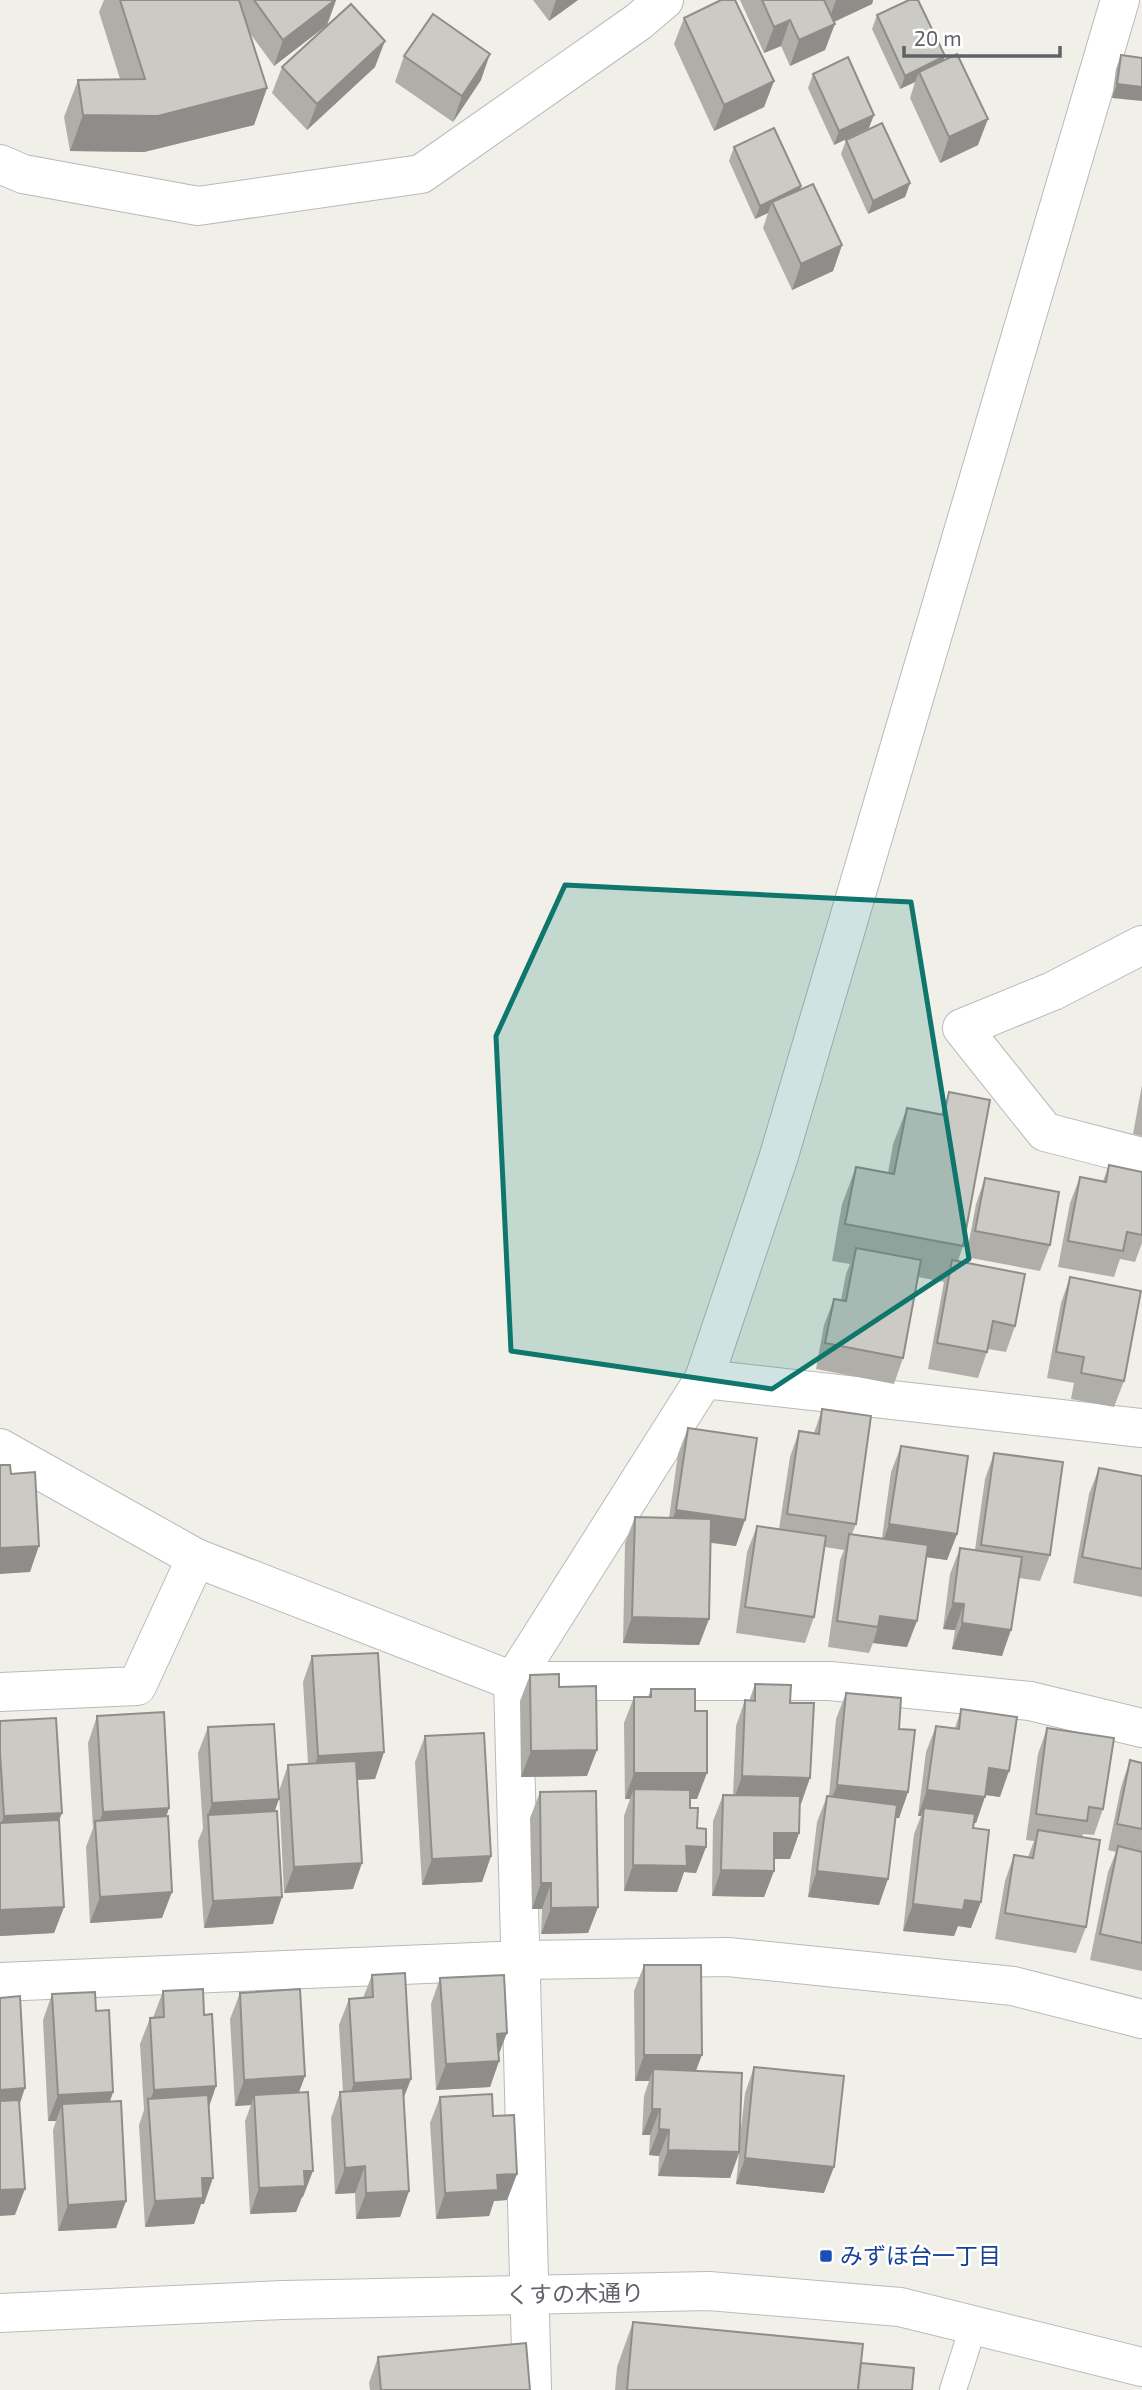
<svg xmlns="http://www.w3.org/2000/svg" width="1142" height="2390" viewBox="0 0 1142 2390" font-family="'Exo 2','Noto Sans JP',sans-serif">
<style>
.lines{fill:none;stroke-linecap:round;stroke-linejoin:round}
.lane-casing{stroke:#b8b9be;stroke-width:28}
.street-casing{stroke:#b8b9be;stroke-width:40}
.secondary-casing{stroke:#b9bbc1;stroke-width:40}
.lane{stroke:#fff;stroke-width:26}
.street{stroke:#fff;stroke-width:38}
.secondary{stroke:#fff;stroke-width:38}
.wall{fill:#afaea9}
.shaded-wall{fill:#8f8d8a}
.building{fill:#cccac5;stroke:#8f8d8a;stroke-width:2}
.marked{fill:#0f766e;fill-opacity:0.2;stroke:#0f766e;stroke-width:5;stroke-linejoin:round}
.transit-dot{fill:#1a4fb4;stroke:#fff;stroke-width:2.5}
.labels{text-anchor:middle;stroke-width:5;stroke-linejoin:round;paint-order:stroke}
.transit-label{font-size:23px;fill:#164399;stroke:#fff;text-anchor:start}
.street-label{font-size:23px;fill:#5f6268;stroke:#fff}
</style>
<rect width="100%" height="100%" fill="#f1f0e8"/>
<g class="lines">
<defs>
<path id="lane" d="M953,2390L974,2324"/>
<g id="street">
<path d="M0,164L23,174L198,206L421,174L638,22L664,0"/>
<path d="M1142,945L1053,991L962,1028L1045,1132L1142,1157"/>
<path d="M704,1379L1142,1428"/>
<path d="M0,1448L196,1558L513,1681H830L1030,1701L1142,1728"/>
<path d="M0,1692L137,1686L196,1558"/>
<path d="M0,1982L521,1960L728,1957L1013,1986L1142,2019"/>
<path d="M532,2390L513,1681L704,1379L778,1159L1120,0"/>
</g>
<path id="secondary" d="M0,2313L283,2300L709,2291L900,2307L1142,2367"/>
</defs>
<use href="#lane" class="lane-casing"/>
<use href="#street" class="street-casing"/>
<use href="#secondary" class="secondary-casing"/>
<use href="#lane" class="lane"/>
<use href="#street" class="street"/>
<use href="#secondary" class="secondary"/>
</g>
<g class="wall">
<path d="M104,0H336L327,25L274,66L249,32L267,88L254,125L144,152L70,151L64,117L78,80L120,79L99,12Z"/>
<path d="M533,0H578L549,21Z"/>
<path d="M740,0H873L872,4L834,22L825,50L790,66L781,46L764,53Z"/>
<path d="M877,15L943,60L978,145L940,163L910,98L915,82L900,89L872,29Z"/>
<path d="M684,18L774,81L764,107L714,131L674,44Z"/>
<path d="M1121,55L1142,58L1112,98L1116,69Z"/>
<path d="M404,56L481,80L453,122L395,82Z"/>
<path d="M282,67H375L307,130L272,93Z"/>
<path d="M813,74L869,128L834,145L808,88Z"/>
<path d="M846,140L910,183L905,197L868,214L841,154Z"/>
<path d="M734,147L801,186L800,190L842,245L833,271L792,290L763,228L768,213L755,219L729,161Z"/>
<path d="M1142,1085V1136L1133,1134Z"/>
<path d="M949,1092L963,1246L958,1261L1015,1326L1006,1352L988,1349L978,1378L928,1369L944,1282L918,1277L903,1358L894,1384L816,1369L824,1325L834,1299L841,1300L846,1274L850,1264L832,1261L842,1204L856,1167L888,1173L893,1144L907,1108L941,1114Z"/>
<path d="M1109,1165L1142,1172V1243L1135,1262L1120,1259L1114,1277L1058,1267L1070,1203L1080,1177L1103,1181Z"/>
<path d="M985,1178L1050,1245L1040,1271L966,1257L976,1204Z"/>
<path d="M1070,1277L1124,1381L1114,1407L1071,1399L1074,1383L1047,1378L1061,1303Z"/>
<path d="M822,1409L856,1524L852,1534L882,1538L891,1472L901,1446L957,1534L947,1560L926,1557L907,1647L873,1643L869,1653L828,1647L840,1560L844,1550L825,1547L814,1617L805,1643L736,1633L747,1552L757,1526L779,1529L790,1457L799,1431L814,1433Z"/>
<path d="M688,1428L736,1546L711,1543L709,1619L699,1645L623,1643L625,1543L635,1517L669,1518L678,1454Z"/>
<path d="M994,1453L1050,1555L1040,1581L1019,1578L1002,1656L952,1649L955,1630L943,1629L950,1574L960,1548L975,1550L985,1479Z"/>
<path d="M1099,1468L1142,1476V1597L1073,1583L1089,1494Z"/>
<path d="M312,1656L384,1752L375,1779L357,1780L353,1889L284,1893L279,1791L288,1765L308,1763L303,1682Z"/>
<path d="M530,1675L559,1687L587,1776L521,1777L520,1701Z"/>
<path d="M755,1684L790,1703L801,1804H800L799,1833L790,1859H774V1871L764,1897L712,1896L713,1821L723,1795H733L736,1726L745,1700L749,1701Z"/>
<path d="M651,1689L697,1799H690V1808L697,1828L706,1847L696,1873L684,1872L677,1892L624,1891V1816L630,1799H625L624,1723L634,1697H648Z"/>
<path d="M846,1693L899,1729L908,1792L899,1818H896L879,1905L808,1897L817,1822L827,1796H829L836,1719Z"/>
<path d="M961,1709L1000,1797L985,1795L976,1823H974L971,1928L958,1926L954,1936L903,1931L914,1834L921,1816H918L926,1752L936,1726L955,1728Z"/>
<path d="M97,1716L169,1808L166,1817L162,1918L90,1923L86,1847L93,1828L88,1743Z"/>
<path d="M0,1721L59,1820L64,1907L54,1933L0,1936Z"/>
<path d="M208,1727L275,1811L273,1924L204,1928L198,1841L203,1829L198,1753Z"/>
<path d="M1047,1728L1103,1809L1094,1835L1083,1834L1082,1837L1086,1927L1076,1953L995,1939L1005,1881L1014,1855L1028,1857L1034,1841L1026,1840L1038,1754Z"/>
<path d="M425,1736L491,1856L482,1882L422,1885L415,1762Z"/>
<path d="M1130,1760L1142,1763V1971L1090,1960L1108,1872L1116,1852L1108,1850L1121,1787Z"/>
<path d="M540,1792L598,1907L588,1933L541,1934L542,1909H532L530,1818Z"/>
<path d="M644,1965L696,2071L739,2147L745,2093L754,2067L824,2193L736,2184L739,2154L730,2178L658,2176L659,2156L649,2155L650,2135H642L644,2096L649,2081H635L634,1991Z"/>
<path d="M372,1975L404,2098L409,2191L400,2217L356,2219L355,2193L335,2194L331,2118L340,2092H343L339,2025L349,1999L363,1998Z"/>
<path d="M440,1978L499,2055V2061L490,2087L436,2090L431,2004Z"/>
<path d="M163,1991L204,2015L216,2086L209,2107L204,2204H201L194,2224L145,2227L139,2125L144,2110L140,2044L150,2018H153Z"/>
<path d="M240,1993L305,2076L299,2092L303,2197H302L296,2212L250,2214L245,2121L251,2105L235,2106L230,2019Z"/>
<path d="M52,1994L96,2011L113,2092L110,2101L126,2201L116,2228L58,2231L53,2130L56,2121H48L43,2020Z"/>
<path d="M440,2097L493,2116L517,2174L507,2200L494,2201L489,2216L436,2219L430,2123Z"/>
<path d="M633,2322L861,2363L912,2390H615L617,2367Z"/>
<path d="M378,2357L530,2390H370L369,2383Z"/>
</g>
<g class="shaded-wall">
<path d="M336,0L327,25L274,66L283,40Z"/>
<path d="M556,0H578L549,21Z"/>
<path d="M836,0H873L872,4L827,25Z"/>
<path d="M790,20L781,46L764,53L774,27Z"/>
<path d="M835,24L825,50L790,66L799,40Z"/>
<path d="M385,41L375,67L307,130L317,104Z"/>
<path d="M490,54L481,80L453,122L462,96Z"/>
<path d="M945,56L940,70L919,72L915,82L900,89L905,76Z"/>
<path d="M774,81L764,107L714,131L724,105Z"/>
<path d="M1117,84L1142,87V101L1112,98Z"/>
<path d="M267,88L254,125L144,152L70,151L83,115Z"/>
<path d="M874,115L869,128L834,145L839,131Z"/>
<path d="M988,119L978,145L940,163L949,137Z"/>
<path d="M910,183L905,197L868,214L873,201Z"/>
<path d="M801,186L796,200L772,202L768,213L755,219L760,206Z"/>
<path d="M842,245L833,271L792,290L801,264Z"/>
<path d="M676,1510L745,1520L736,1546L666,1536Z"/>
<path d="M889,1524L957,1534L947,1560L880,1551Z"/>
<path d="M39,1546L30,1572L0,1574V1548Z"/>
<path d="M953,1603L964,1604L955,1630L943,1629Z"/>
<path d="M880,1616L917,1621L907,1647L873,1643L878,1627Z"/>
<path d="M632,1617L709,1619L699,1645L623,1643Z"/>
<path d="M962,1623L1011,1630L1002,1656L952,1649Z"/>
<path d="M597,1750L587,1776L521,1777L531,1751Z"/>
<path d="M384,1752L375,1779L309,1782L318,1756Z"/>
<path d="M989,1768L1009,1771L1000,1797L979,1794Z"/>
<path d="M634,1773H707L697,1799H634V1789L630,1799H625Z"/>
<path d="M742,1776L810,1778L801,1804L733,1802Z"/>
<path d="M837,1785L908,1792L899,1818L827,1811Z"/>
<path d="M927,1790L985,1797L976,1823L923,1816L924,1808L921,1816H918Z"/>
<path d="M279,1799L270,1825L208,1815L212,1803Z"/>
<path d="M169,1808L160,1834L96,1831L103,1812Z"/>
<path d="M62,1813L52,1839L0,1826L4,1816Z"/>
<path d="M774,1833H799L790,1859H765Z"/>
<path d="M686,1846L706,1847L696,1873L684,1872L677,1892L624,1891L633,1865Z"/>
<path d="M491,1856L482,1882L422,1885L432,1859Z"/>
<path d="M362,1863L353,1889L284,1893L294,1867Z"/>
<path d="M721,1870L774,1871L764,1897L712,1896Z"/>
<path d="M817,1871L888,1879L879,1905L808,1897Z"/>
<path d="M541,1883H551L542,1909H532Z"/>
<path d="M172,1892L162,1918L90,1923L100,1897Z"/>
<path d="M282,1897L273,1924L204,1928L213,1901Z"/>
<path d="M965,1900L981,1902L971,1928L958,1926L954,1936L903,1931L913,1904Z"/>
<path d="M64,1907L54,1933L0,1936V1910Z"/>
<path d="M598,1907L588,1933L541,1934L551,1908Z"/>
<path d="M507,2033L497,2059V2034Z"/>
<path d="M644,2055H702L692,2081L653,2069L649,2081H635Z"/>
<path d="M499,2061L490,2087L436,2090L446,2064Z"/>
<path d="M305,2076L295,2102L254,2095L251,2105L235,2106L244,2080Z"/>
<path d="M411,2079L401,2105L344,2109L354,2083Z"/>
<path d="M216,2086L207,2112L149,2104L154,2090Z"/>
<path d="M25,2088L16,2115H0V2090Z"/>
<path d="M113,2092L104,2118L62,2104L56,2121H48L58,2095Z"/>
<path d="M652,2109H660L650,2135H642Z"/>
<path d="M659,2129L669,2130L659,2156L649,2155Z"/>
<path d="M668,2150L739,2152L730,2178L658,2176Z"/>
<path d="M745,2158L834,2167L824,2193L736,2184Z"/>
<path d="M365,2166L355,2193L335,2194L345,2168Z"/>
<path d="M304,2171H313L303,2197H302L296,2212L250,2214L259,2188Z"/>
<path d="M517,2174L507,2200L494,2201L489,2216L436,2219L445,2193L497,2175Z"/>
<path d="M202,2178H213L204,2204H201L194,2224L145,2227L155,2201Z"/>
<path d="M25,2189L15,2215L0,2216V2190Z"/>
<path d="M409,2191L400,2217L356,2219L366,2193Z"/>
<path d="M126,2201L116,2228L58,2231L68,2205Z"/>
</g>
<g class="building">
<path d="M120,0H239L267,88L158,116L83,115L78,80L145,79Z"/>
<path d="M254,0H335L283,40Z"/>
<path d="M721,0H735L774,81L724,105L684,18Z"/>
<path d="M762,0H824L835,24L799,40L790,20L774,27Z"/>
<path d="M909,0H918L945,56L905,76L877,15Z"/>
<path d="M351,4L385,41L317,104L282,67Z"/>
<path d="M433,14L490,54L462,96L404,56Z"/>
<path d="M957,54L988,119L949,137L919,72Z"/>
<path d="M1121,55L1142,58V87L1117,84Z"/>
<path d="M848,57L874,115L839,131L813,74Z"/>
<path d="M882,123L910,183L873,201L846,140Z"/>
<path d="M774,128L801,186L760,206L734,147Z"/>
<path d="M813,184L842,245L801,264L772,202Z"/>
<path d="M949,1092L990,1100L963,1246L845,1224L856,1167L894,1174L907,1108L944,1115Z"/>
<path d="M1109,1165L1142,1172V1235L1127,1232L1123,1251L1068,1241L1080,1177L1106,1182Z"/>
<path d="M985,1178L1059,1192L1050,1245L975,1231Z"/>
<path d="M856,1248L921,1260L903,1358L825,1343L834,1299L846,1301Z"/>
<path d="M952,1260L1025,1274L1015,1326L993,1321L987,1352L937,1343Z"/>
<path d="M1070,1277L1141,1291L1124,1381L1081,1373L1084,1357L1056,1352Z"/>
<path d="M822,1409L871,1416L856,1524L787,1514L799,1431L819,1434Z"/>
<path d="M688,1428L757,1438L745,1520L676,1510Z"/>
<path d="M901,1446L968,1456L957,1534L889,1524Z"/>
<path d="M994,1453L1063,1462L1050,1555L981,1545Z"/>
<path d="M0,1465H10L11,1474L35,1472L39,1546L0,1548Z"/>
<path d="M1099,1468L1142,1476V1569L1082,1557Z"/>
<path d="M635,1517L711,1519L709,1619L632,1617Z"/>
<path d="M757,1526L826,1536L814,1617L745,1607Z"/>
<path d="M849,1534L928,1545L917,1621L880,1616L878,1627L837,1621Z"/>
<path d="M960,1548L1022,1557L1011,1630L962,1623L964,1604L953,1603Z"/>
<path d="M378,1653L384,1752L318,1756L312,1656Z"/>
<path d="M559,1674V1687L596,1686L597,1750L531,1751L530,1675Z"/>
<path d="M755,1684L791,1685L790,1703H814L810,1778L742,1776L745,1700L755,1701Z"/>
<path d="M651,1689H695V1711H707V1773H634V1697H651Z"/>
<path d="M846,1693L901,1698L899,1729L915,1730L908,1792L837,1785Z"/>
<path d="M961,1709L1017,1717L1009,1771L989,1768L985,1797L927,1790L936,1726L959,1729Z"/>
<path d="M164,1712L169,1808L103,1812L97,1716Z"/>
<path d="M56,1718L62,1813L4,1816L0,1753V1721Z"/>
<path d="M274,1724L279,1799L212,1803L208,1727Z"/>
<path d="M1047,1728L1114,1738L1103,1809L1089,1807L1087,1821L1036,1814Z"/>
<path d="M484,1733L491,1856L432,1859L425,1736Z"/>
<path d="M1130,1760L1142,1763V1829L1117,1824Z"/>
<path d="M356,1761L362,1863L294,1867L288,1765Z"/>
<path d="M634,1789L690,1790V1808H698L697,1828L706,1829V1847L686,1846L687,1866L633,1865Z"/>
<path d="M596,1791L598,1907L551,1908V1883H541L540,1792Z"/>
<path d="M723,1795L800,1796L799,1833H774V1871L721,1870Z"/>
<path d="M827,1796L897,1805L888,1879L817,1871Z"/>
<path d="M924,1808L975,1814L973,1828L989,1830L981,1902L965,1900L963,1910L913,1904Z"/>
<path d="M277,1811L282,1897L213,1901L208,1815Z"/>
<path d="M168,1816L172,1892L100,1897L95,1821Z"/>
<path d="M59,1820L64,1907L0,1910V1823Z"/>
<path d="M1038,1830L1100,1840L1086,1927L1005,1913L1014,1855L1033,1858Z"/>
<path d="M1118,1846L1142,1852V1943L1100,1934Z"/>
<path d="M644,1965H701L702,2055H644Z"/>
<path d="M405,1973L411,2079L354,2083L349,1999L373,1997L372,1975Z"/>
<path d="M504,1975L507,2033L497,2034L499,2061L446,2064L440,1978Z"/>
<path d="M203,1989L204,2015L212,2014L216,2086L154,2090L150,2018L164,2017L163,1991Z"/>
<path d="M300,1989L305,2076L244,2080L240,1993Z"/>
<path d="M95,1992L96,2011L109,2010L113,2092L58,2095L52,1994Z"/>
<path d="M20,1996L25,2088L0,2090V1998Z"/>
<path d="M754,2067L844,2076L834,2167L745,2158Z"/>
<path d="M653,2069L742,2073L739,2152L668,2150L669,2130L659,2129L660,2109H652Z"/>
<path d="M403,2088L409,2191L366,2193L365,2166L345,2168L340,2092Z"/>
<path d="M308,2092L313,2171H304L305,2186L259,2188L254,2095Z"/>
<path d="M492,2094L493,2116L514,2115L517,2174L497,2175L498,2190L445,2193L440,2097Z"/>
<path d="M208,2095L213,2178H202L203,2198L155,2201L148,2099Z"/>
<path d="M19,2100L25,2189L0,2190V2101Z"/>
<path d="M121,2101L126,2201L68,2205L62,2104Z"/>
<path d="M633,2322L863,2344L858,2390H627Z"/>
<path d="M526,2343L530,2390H381L378,2357Z"/>
<path d="M861,2363L914,2368L912,2390H858Z"/>
</g>
<path class="marked" d="M565,885L911,902L969,1259L772,1389L511,1351L496,1036Z"/>
<rect class="transit-dot" x="819" y="2249" width="14" height="14" rx="3.5"/>
<g class="labels">
<g class="transit-label">
<text x="840" y="2264">みずほ台一丁目</text>
</g>
<g class="street-label">
<text transform="translate(575 2294) rotate(-1)" y="8">くすの木通り</text>
</g>
</g>
<path d="M904 46v10h156v-10" fill="none" stroke="#5f6268" stroke-width="3.5"/>
<text x="914" y="46" font-size="21" fill="#5f6268" stroke="#ffffff" stroke-width="5" paint-order="stroke">20 m</text>
</svg>
